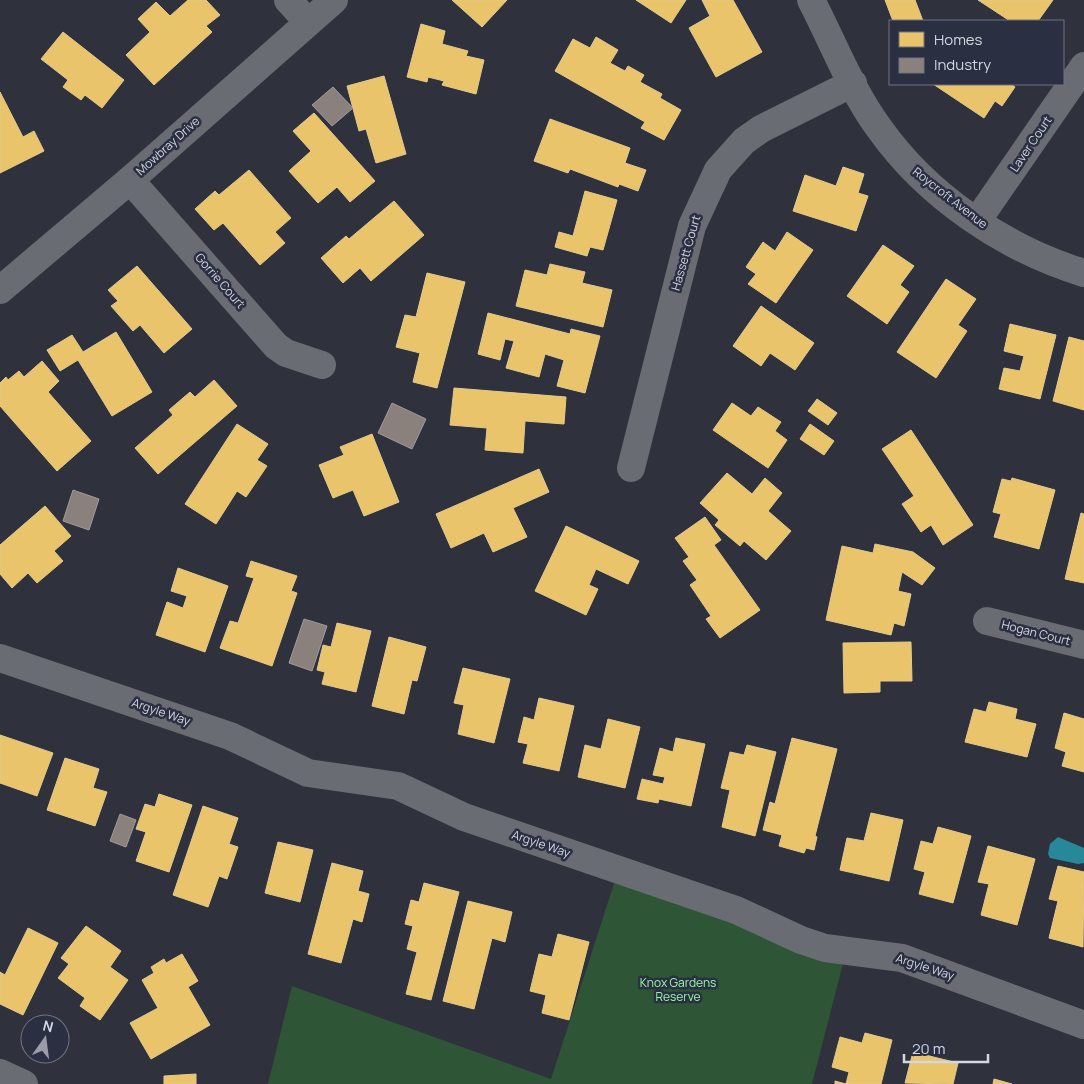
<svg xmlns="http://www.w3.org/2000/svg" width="1084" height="1084" viewBox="0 0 1084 1084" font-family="Manrope,sans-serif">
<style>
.green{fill:#2d5536}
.water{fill:#268898}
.homes{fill:#e9c46a;stroke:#e2ca8e}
.industry{fill:#8a817c;stroke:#a09b9b}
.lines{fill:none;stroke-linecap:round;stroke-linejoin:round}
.minor{stroke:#696c73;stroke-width:28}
.labels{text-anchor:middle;stroke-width:5;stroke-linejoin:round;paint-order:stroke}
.street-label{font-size:12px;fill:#d3d7e2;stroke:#2a2f41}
.park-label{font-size:12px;fill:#94f9a5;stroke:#2a2f41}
</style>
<rect width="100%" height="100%" fill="#2f323c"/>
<path class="green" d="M618,871L846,952L812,1084H268L292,986L551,1079Z"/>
<path class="water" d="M1058,837L1084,848V863L1078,864L1050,858L1048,854L1050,844Z"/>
<g class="homes">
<path d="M188,0H206L220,15L206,26L212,32L154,85L126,55L150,32L138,19L156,2L170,16Z"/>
<path d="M452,0H507L482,27Z"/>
<path d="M636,0H686L671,23Z"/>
<path d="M702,0H733L762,52L716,77L689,28L710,16Z"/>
<path d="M885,0H915L923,21H893Z"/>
<path d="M978,0H1053L1038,21H1010Z"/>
<path d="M421,24L445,31L442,44L468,51L466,56L484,60L476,94L442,85L444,81L428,77L427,82L407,77Z"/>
<path d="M63,32L124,80L102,108L85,95L81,100L63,87L68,80L41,59Z"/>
<path d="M596,37L618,50L610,63L625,71L628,66L644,75L640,82L662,94L660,98L681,110L664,140L641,128L645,122L555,71L573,39L590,48Z"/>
<path d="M384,76L406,154L376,163L366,129L359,131L347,86Z"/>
<path d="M933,84H1011L1015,87L1002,106L995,101L984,118Z"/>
<path d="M0,92L23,137L34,131L44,151L0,173Z"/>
<path d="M314,113L375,181L350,202L337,187L318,203L289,171L311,151L293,131Z"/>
<path d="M550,119L630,148L625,163L646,170L638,191L619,184L618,187L570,169L568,173L534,161Z"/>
<path d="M843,167L864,174L858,193L868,196L856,231L793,211L805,175L836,186Z"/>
<path d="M249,170L291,218L275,232L285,243L260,265L223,223L214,230L195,209L215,191L219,195Z"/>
<path d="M585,191L617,200L603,250L590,247L587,256L555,247L559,232L573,236Z"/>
<path d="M394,201L424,235L371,281L360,268L343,283L321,258L346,236L349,239Z"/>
<path d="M787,232L813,250L776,303L748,284L756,274L746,267L763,242L775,251Z"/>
<path d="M883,245L914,266L900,285L909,292L887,324L847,296Z"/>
<path d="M550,264L585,272L582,283L612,290L603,327L516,306L525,270L547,275Z"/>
<path d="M137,266L192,329L164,353L140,325L133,331L111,306L118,301L108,290Z"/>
<path d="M427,273L465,282L437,388L413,382L420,353L396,347L405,315L416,317Z"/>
<path d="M946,279L976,299L958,325L967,331L936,378L897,352Z"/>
<path d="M761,306L814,343L795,370L770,353L761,366L733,346Z"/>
<path d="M488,313L570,334L571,329L600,336L585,393L557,386L564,360L545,354L539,377L506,368L514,341L505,339L500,360L478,354Z"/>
<path d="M1010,324L1056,335L1040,399L999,389L1004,368L1020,371L1024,356L1004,351Z"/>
<path d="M116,332L152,392L112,416L78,360L60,371L47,350L72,335L83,352Z"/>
<path d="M1069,337L1084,341V410L1053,401Z"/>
<path d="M42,361L59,381L48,392L91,441L57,471L0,406V383L6,377L8,380L19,371L24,377Z"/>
<path d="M214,380L237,406L158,474L135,448L173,415L169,410L190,392L195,397Z"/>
<path d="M454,388L566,397L564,424L525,421L523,453L485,450L487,428L450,425Z"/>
<path d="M817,399L837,413L828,425L808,411Z"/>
<path d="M732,403L751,416L758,407L781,422L775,431L787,440L768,468L713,430Z"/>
<path d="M237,424L268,444L257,460L267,466L246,497L237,491L216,524L185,504Z"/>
<path d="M810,424L834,441L824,455L800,439Z"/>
<path d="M911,430L973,525L943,545L931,525L921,532L902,504L914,496L882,449Z"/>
<path d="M372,434L399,502L364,516L353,490L333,498L319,465L344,455L340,447Z"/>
<path d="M539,469L549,492L513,508L527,537L493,552L484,533L451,548L436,514Z"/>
<path d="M727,473L752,494L765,478L782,493L768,511L791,531L766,560L744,541L740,546L715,525L719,520L700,503Z"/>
<path d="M1012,478L1055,490L1039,549L994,537L1001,514L993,512L1002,479L1011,481Z"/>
<path d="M45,506L71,536L54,551L63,561L37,583L28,573L12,588L0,574V545Z"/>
<path d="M1081,513L1084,514V583L1065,579Z"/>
<path d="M705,517L721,540L714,545L760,610L720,638L706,619L711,616L690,585L697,580L683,561L689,557L675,538Z"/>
<path d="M566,526L639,561L628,584L596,569L589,585L598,589L586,615L535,591Z"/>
<path d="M875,544L913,552L935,568L922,585L902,572L898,591L911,594L904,626L894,623L891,635L826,620L842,546L873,553Z"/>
<path d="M251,561L297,576L291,591L297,593L272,666L220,648L230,621L238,623L254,578L246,576Z"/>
<path d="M178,568L228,586L205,652L156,635L167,602L183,608L187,596L171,591Z"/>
<path d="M337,623L371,631L356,692L322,684L325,672L317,670L323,645L331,647Z"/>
<path d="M389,637L426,647L417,681L412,680L404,714L372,706Z"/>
<path d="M911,642L912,681H880V692L844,693L843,643Z"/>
<path d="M463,668L510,679L494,743L458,734L464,705L454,703Z"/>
<path d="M539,698L574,706L559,771L523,763L528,744L518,742L524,717L534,720Z"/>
<path d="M989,702L1017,709L1015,719L1036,724L1027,757L965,742L974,709L986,712Z"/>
<path d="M1064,713L1084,719V772L1062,766L1066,752L1055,748Z"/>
<path d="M608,719L640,727L625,788L578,777L585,745L601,749Z"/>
<path d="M0,735L53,753L37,796L0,783Z"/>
<path d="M676,738L705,744L691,806L659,799L658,803L637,799L642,779L663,784L665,777L653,775L660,748L673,752Z"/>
<path d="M792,738L837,749L815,836L817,837L814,850L806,848L804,853L779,846L782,835L763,830L770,802L775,804Z"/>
<path d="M747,745L776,752L755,836L722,827L730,790L721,788L730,752L744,755Z"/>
<path d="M65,758L99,769L93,788L107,792L95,826L47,810Z"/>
<path d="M159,794L192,805L169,872L136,861L146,832L136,829L145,804L155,807Z"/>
<path d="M203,806L238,818L229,844L238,847L227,879L219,876L208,907L173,895Z"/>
<path d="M871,813L903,820L889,881L840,870L847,838L864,841Z"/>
<path d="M938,827L971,836L953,903L919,894L925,872L914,869L921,841L933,844Z"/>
<path d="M278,842L313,850L300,902L265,893Z"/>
<path d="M988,846L1035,859L1017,925L981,915L989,884L978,882Z"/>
<path d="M332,863L363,871L358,891L369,894L362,922L353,919L341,963L308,954Z"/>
<path d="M1058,866L1084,872L1083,947L1049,938L1058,901L1049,899Z"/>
<path d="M424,883L459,892L431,1000L406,994L417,952L407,949L413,926L405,924L411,900L419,902Z"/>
<path d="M468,901L512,912L505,942L492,938L474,1009L443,1001Z"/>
<path d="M86,926L121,951L110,967L128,980L100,1020L80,1006L85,998L58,978L69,964L61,958Z"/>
<path d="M28,928L58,943L23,1015L0,1004V972L5,975Z"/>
<path d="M558,934L589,942L569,1020L542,1013L546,995L530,991L539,954L552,957Z"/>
<path d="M182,954L198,981L188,987L210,1025L151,1059L130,1023L158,1008L142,980L154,973L151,967L164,959L166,963Z"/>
<path d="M865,1033L892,1040L881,1084H835V1081L846,1084L849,1072L832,1067L840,1037L862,1043Z"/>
<path d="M913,1052L958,1063L953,1084L905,1083Z"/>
<path d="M196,1074V1084H164V1076Z"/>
<path d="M994,1079L1012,1084H993Z"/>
</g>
<g class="industry">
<path d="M333,87L353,108L332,126L312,105Z"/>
<path d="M392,403L426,419L412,449L378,433Z"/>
<path d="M73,490L99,499L89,530L63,521Z"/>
<path d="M304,619L327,626L312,671L289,663Z"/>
<path d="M120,814L136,820L126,847L110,841Z"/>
</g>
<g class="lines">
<g class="minor">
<path d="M288,0L308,22"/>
<path d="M811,0C833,42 851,90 879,128C927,196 1005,249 1084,273"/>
<path d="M130,180L276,346L286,353L322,365"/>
<path d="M977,221L1084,66"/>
<path d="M0,290L130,180L334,0"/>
<path d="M631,468L692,226L718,170L744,141L761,129L853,83"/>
<path d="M987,621L1084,645"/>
<path d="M0,658L230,736L308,773L398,786L464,817L736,910L801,940L825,948L902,958L1084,1025"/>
<path d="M0,1073L24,1084"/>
</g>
</g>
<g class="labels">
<g class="street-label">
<text transform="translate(1031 144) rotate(-56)" y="4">Laver Court</text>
<text transform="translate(168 146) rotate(-42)" y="4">Mowbray Drive</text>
<text transform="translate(950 198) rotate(38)" y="4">Roycroft Avenue</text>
<text transform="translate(686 253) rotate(-74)" y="4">Hassett Court</text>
<text transform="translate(220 281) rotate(49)" y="4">Gorrie Court</text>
<text transform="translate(1036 633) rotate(14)" y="4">Hogan Court</text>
<text transform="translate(161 712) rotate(19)" y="4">Argyle Way</text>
<text transform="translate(541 844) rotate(19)" y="4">Argyle Way</text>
<text transform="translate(925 967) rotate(18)" y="4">Argyle Way</text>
</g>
<g class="park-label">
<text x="678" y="987">Knox Gardens<tspan x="678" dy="14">Reserve</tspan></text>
</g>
</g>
<rect x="889" y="20" width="175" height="65" fill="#2a2f41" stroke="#6e7281"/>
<rect x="899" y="32" width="25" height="15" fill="#e9c46a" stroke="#6e7281"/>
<text x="934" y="45" font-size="15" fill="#d3d7e2">Homes</text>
<rect x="899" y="58" width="25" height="15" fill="#8a817c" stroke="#6e7281"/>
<text x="934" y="70" font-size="15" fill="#d3d7e2">Industry</text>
<g transform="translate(45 1039) rotate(14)"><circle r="24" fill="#2a2f41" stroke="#6e7281"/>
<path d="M0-4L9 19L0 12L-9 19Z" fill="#9a9da8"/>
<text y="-8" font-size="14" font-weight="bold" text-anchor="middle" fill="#d3d7e2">N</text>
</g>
<path d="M904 1054v8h84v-8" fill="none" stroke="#d3d7e2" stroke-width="2.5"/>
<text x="912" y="1054" font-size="15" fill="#d3d7e2" stroke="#2a2f41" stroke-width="4" paint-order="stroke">20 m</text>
</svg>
